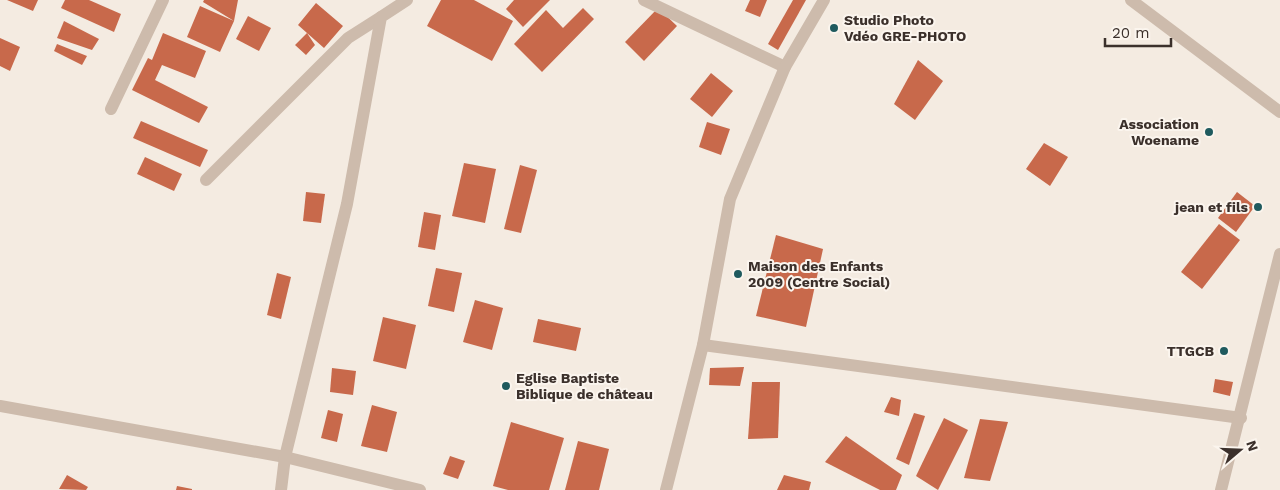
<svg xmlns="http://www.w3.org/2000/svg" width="1280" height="490" viewBox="0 0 1280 490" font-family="'Work Sans',sans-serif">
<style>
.building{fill:#c8694b}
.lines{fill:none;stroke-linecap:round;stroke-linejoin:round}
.minor{stroke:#cdbbac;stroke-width:12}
.poi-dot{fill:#1f5a5e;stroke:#fbf5ee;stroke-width:2}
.labels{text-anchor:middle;stroke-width:4;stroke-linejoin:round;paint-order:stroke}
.poi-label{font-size:14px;font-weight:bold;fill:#3b302b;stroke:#fbf5ee;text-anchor:start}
</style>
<rect width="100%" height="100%" fill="#f4ebe1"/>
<g class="building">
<path d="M7,0H38L33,11Z"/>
<path d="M65,0H89L121,14L114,32L61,8Z"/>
<path d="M204,0H238L234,21L220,52L187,37L200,6L234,21L203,2Z"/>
<path d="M441,0H474L513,21L492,61L427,26Z"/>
<path d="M514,0H550L523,27L506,9Z"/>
<path d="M750,0H767L760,17L745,11Z"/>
<path d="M793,0H806L778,50L768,44Z"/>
<path d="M316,3L343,26L324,48L307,33L315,45L306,55L295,45L307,33L298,25Z"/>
<path d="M583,8L594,19L542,72L514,44L546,10L563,28Z"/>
<path d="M658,8L677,26L644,61L625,42Z"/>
<path d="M248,16L271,28L259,51L236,39Z"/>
<path d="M64,21L99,39L92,50L57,38Z"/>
<path d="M163,33L206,51L195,78L162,65L155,80L208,107L199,123L132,90L148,58L152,60Z"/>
<path d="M0,38L20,47L10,71L0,66Z"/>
<path d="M57,44L87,56L82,65L54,51Z"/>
<path d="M918,60L943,81L915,120L894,104Z"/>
<path d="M711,73L733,91L712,117L690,99Z"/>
<path d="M141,121L208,150L200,167L133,138Z"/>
<path d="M707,122L730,129L721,155L699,147Z"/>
<path d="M1044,143L1068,157L1050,186L1026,169Z"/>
<path d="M145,157L182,174L174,191L137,174Z"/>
<path d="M464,163L496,169L485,223L452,216Z"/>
<path d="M520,165L537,170L521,233L504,229Z"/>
<path d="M306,192L325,194L321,223L303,221Z"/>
<path d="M1237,192L1255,206L1236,232L1218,218Z"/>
<path d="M424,212L441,215L435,250L418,247Z"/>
<path d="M1219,224L1240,240L1202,289L1181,272Z"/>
<path d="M776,235L823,249L806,327L756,316Z"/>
<path d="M436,268L462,273L454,312L428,306Z"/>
<path d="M277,273L291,277L281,319L267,315Z"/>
<path d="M475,300L503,308L492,350L463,342Z"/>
<path d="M383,317L416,325L406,369L373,361Z"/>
<path d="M538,319L581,328L576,351L533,342Z"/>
<path d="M744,367L740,386L709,385L710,368Z"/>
<path d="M332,368L356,371L353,395L330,392Z"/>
<path d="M1215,379L1233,382L1230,396L1213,392Z"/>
<path d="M752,382H780L778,438L748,439Z"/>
<path d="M891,397L901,400L899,416L884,412Z"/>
<path d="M372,405L397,412L387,452L361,446Z"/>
<path d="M328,410L343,414L337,442L321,438Z"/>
<path d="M914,413L925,416L909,465L896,459Z"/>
<path d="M944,418L968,430L938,490L916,476Z"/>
<path d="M980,419L1008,422L990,481L964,478Z"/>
<path d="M511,422L564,438L549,490H508L493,486Z"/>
<path d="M846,436L902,475L896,490H880L825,462Z"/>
<path d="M578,441L609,449L599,490H565Z"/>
<path d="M450,456L465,461L458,479L443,474Z"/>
<path d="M67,475L88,487L86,490L59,489Z"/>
<path d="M784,475L811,482L809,490H777Z"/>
<path d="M177,486L192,489V490H176Z"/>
</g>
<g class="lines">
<g class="minor">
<path d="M644,0L785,67"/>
<path d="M1131,0L1280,112"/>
<path d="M111,109L163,0"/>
<path d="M206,180L348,38L381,17"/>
<path d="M703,345L1241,418"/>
<path d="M0,406L285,457L420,490"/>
<path d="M281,490L285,457L347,204L381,17L407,0"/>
<path d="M666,490L703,345L730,199L785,67L824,0"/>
<path d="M1221,490L1280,254"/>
</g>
</g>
<g class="poi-dot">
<circle cx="834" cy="28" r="5"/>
<circle cx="1209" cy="132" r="5"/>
<circle cx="1258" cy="207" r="5"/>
<circle cx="738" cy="274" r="5"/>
<circle cx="1224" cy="351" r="5"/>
<circle cx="506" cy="386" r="5"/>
</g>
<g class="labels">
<g class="poi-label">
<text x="844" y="25">Studio Photo<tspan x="844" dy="16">Vdéo GRE-PHOTO</tspan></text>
<text x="1199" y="129" text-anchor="end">Association<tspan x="1199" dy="16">Woename</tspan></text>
<text x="1248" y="212" text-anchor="end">jean et fils</text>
<text x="748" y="271">Maison des Enfants<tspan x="748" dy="16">2009 (Centre Social)</tspan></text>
<text x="1214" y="356" text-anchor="end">TTGCB</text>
<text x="516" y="383">Eglise Baptiste<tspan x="516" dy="16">Biblique de château</tspan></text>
</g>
</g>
<g transform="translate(1240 450) rotate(71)" stroke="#fbf5ee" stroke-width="4" paint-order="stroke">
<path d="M0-4L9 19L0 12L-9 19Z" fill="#3b302b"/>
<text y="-8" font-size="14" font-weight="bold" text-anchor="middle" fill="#3b302b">N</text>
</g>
<path d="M1105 38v8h66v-8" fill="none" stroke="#3b302b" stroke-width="2.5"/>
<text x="1112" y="38" font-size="15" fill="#3b302b" stroke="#fbf5ee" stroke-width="4" paint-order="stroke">20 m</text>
</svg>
